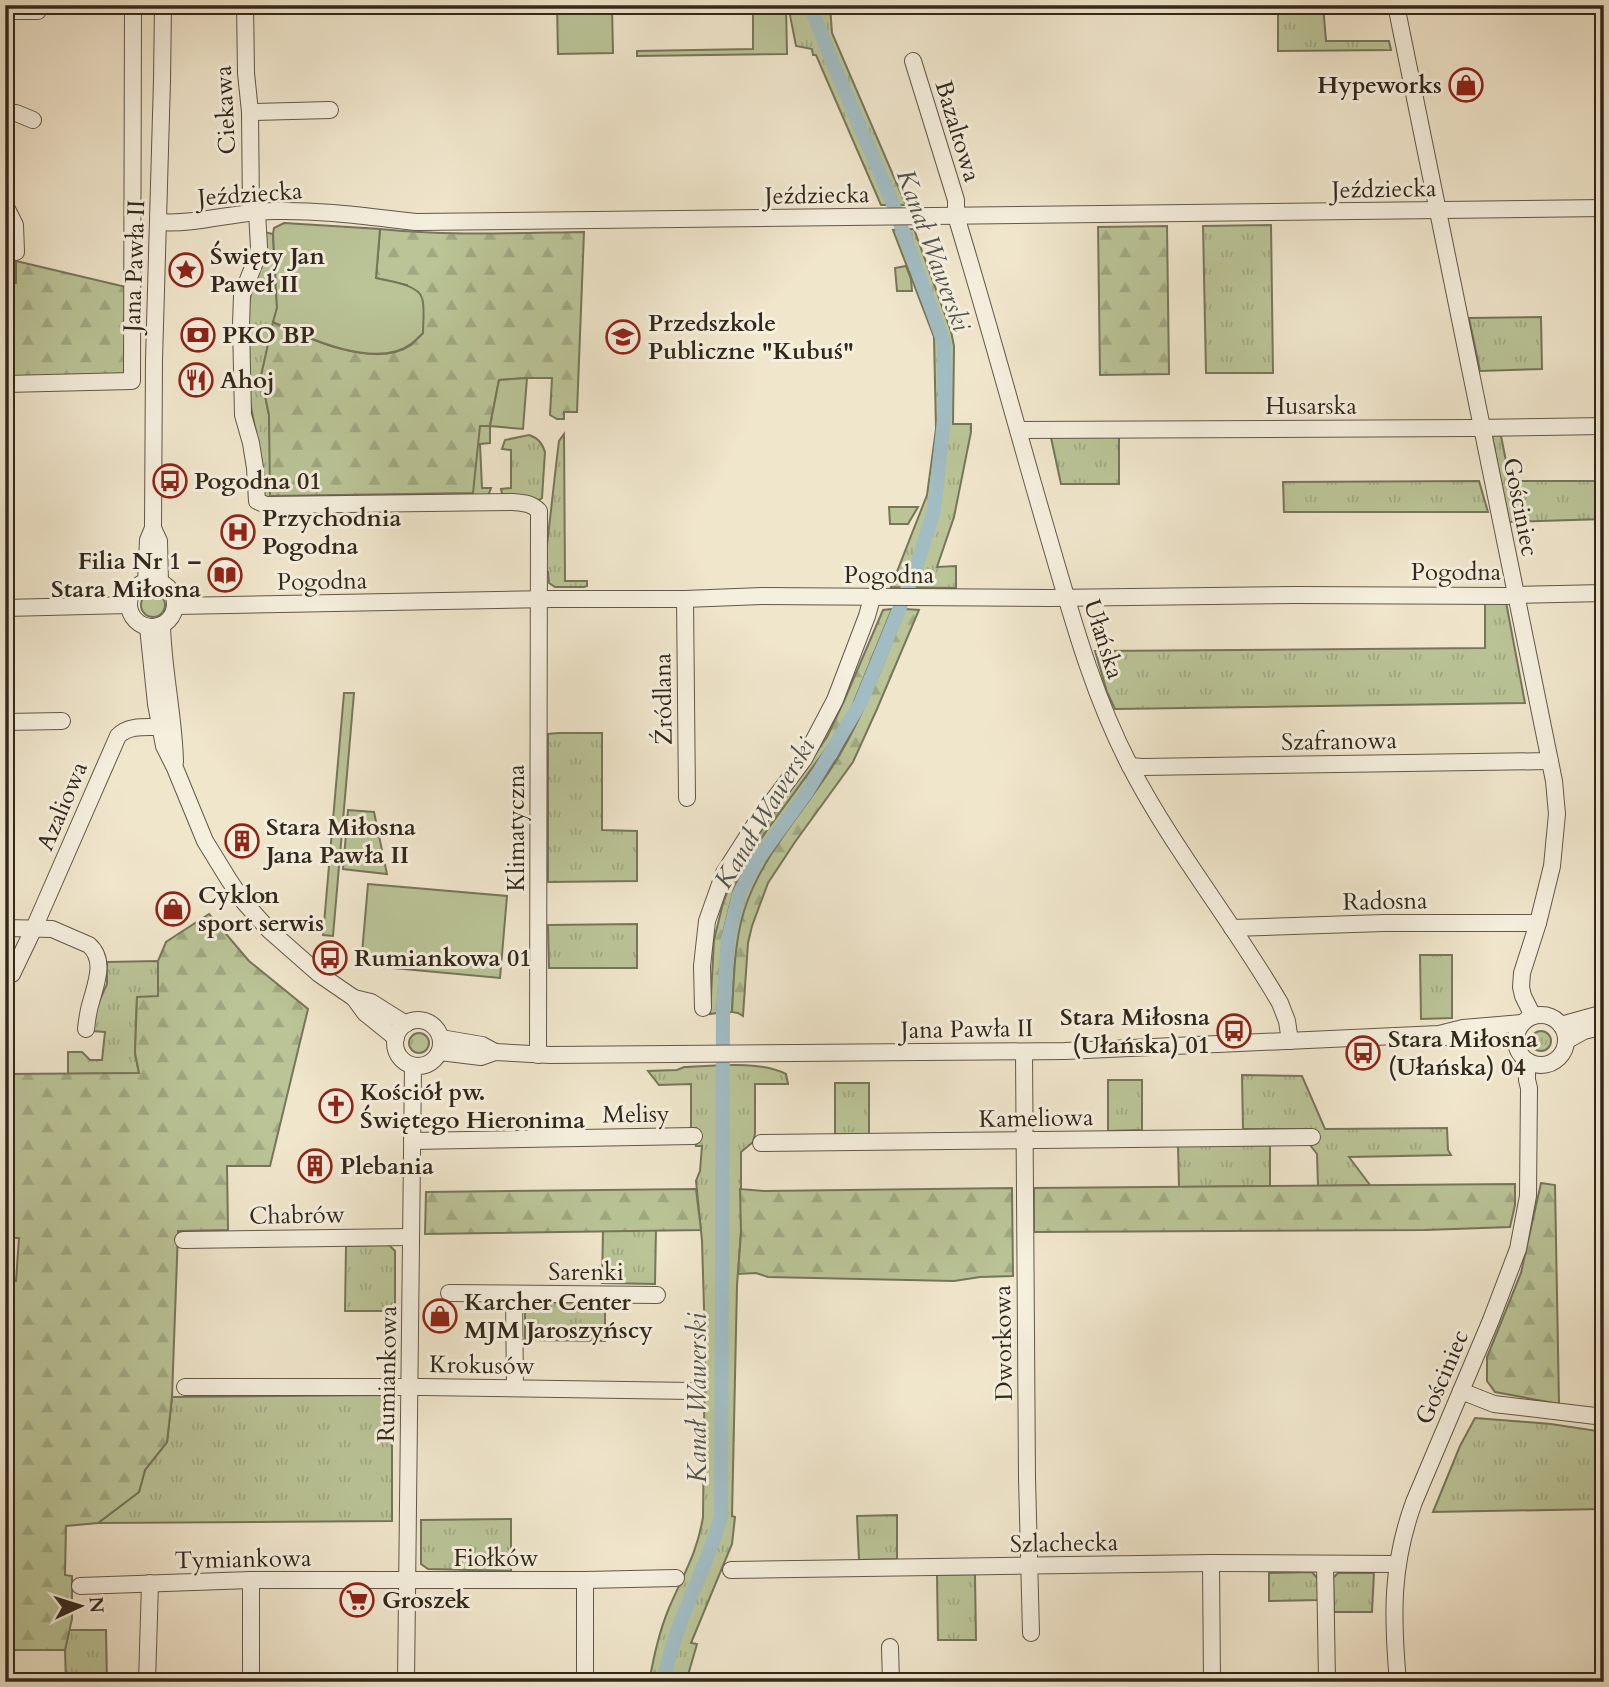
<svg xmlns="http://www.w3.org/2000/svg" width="1609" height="1687" viewBox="0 0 1609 1687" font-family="Cardo,serif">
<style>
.grass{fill:url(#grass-tufts);stroke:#76765a;stroke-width:2}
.forest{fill:url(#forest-firs);stroke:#76765a;stroke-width:2}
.green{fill:#bac497;stroke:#76765a;stroke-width:2}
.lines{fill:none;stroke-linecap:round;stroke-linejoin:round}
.canal{stroke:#a1bcc3;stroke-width:14}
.minor-casing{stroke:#625848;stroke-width:18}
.minor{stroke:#f5efde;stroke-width:16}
.labels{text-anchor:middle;stroke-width:6;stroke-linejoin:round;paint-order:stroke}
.poi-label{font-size:24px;font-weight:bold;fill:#32281c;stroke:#f5efde;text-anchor:start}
.street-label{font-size:24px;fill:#32281c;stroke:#f5efde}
.water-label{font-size:26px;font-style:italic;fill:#53544e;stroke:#f5efde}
</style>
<defs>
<pattern id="grass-tufts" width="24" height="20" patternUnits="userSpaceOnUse" patternTransform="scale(1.75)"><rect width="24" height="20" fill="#bac497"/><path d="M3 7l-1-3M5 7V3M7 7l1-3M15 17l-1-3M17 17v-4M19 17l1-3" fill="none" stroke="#a0a882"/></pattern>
<pattern id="forest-firs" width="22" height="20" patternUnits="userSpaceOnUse" patternTransform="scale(1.75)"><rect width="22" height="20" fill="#bac497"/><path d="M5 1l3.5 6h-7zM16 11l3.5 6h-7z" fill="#a0a882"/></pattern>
</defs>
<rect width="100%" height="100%" fill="#f0e6cc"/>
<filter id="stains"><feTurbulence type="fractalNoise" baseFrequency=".00286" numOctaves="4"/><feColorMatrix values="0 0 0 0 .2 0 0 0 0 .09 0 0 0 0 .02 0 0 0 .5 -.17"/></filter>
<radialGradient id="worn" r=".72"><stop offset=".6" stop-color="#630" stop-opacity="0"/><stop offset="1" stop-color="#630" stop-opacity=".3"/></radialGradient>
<g class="grass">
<path d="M788,5H830L832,33L906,205H881L816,55H813L812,49L796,46Z"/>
<path d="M1278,5H1323L1326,41H1389L1391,50L1278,51Z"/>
<path d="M1271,225L1273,373H1206L1203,226Z"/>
<path d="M914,229L951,331L954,346L953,424H971V432L954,517L937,567L956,566V588L891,587L927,495L936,429L934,337L893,230Z"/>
<path d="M264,232L273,234L277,308L261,376L269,415L271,496L480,425L490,426V443L480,444L482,488H491L488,496L272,499L264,497L260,455L249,396L248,308Z"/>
<path d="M1541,317L1542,369L1480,371L1469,318Z"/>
<path d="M1491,431H1500L1510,481H1604V519L1509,522Z"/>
<path d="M1050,433H1119V484H1061Z"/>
<path d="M564,434L565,581H587V586L584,587H555L549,583L548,572H544L557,457L559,441Z"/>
<path d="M529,435C538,438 542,443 545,452L542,498L539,500L506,498L502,493L501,489L511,488V450L502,449L505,440Z"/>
<path d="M1479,481L1488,512H1284L1283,482Z"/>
<circle cx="153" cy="605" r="12"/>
<path d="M1485,602H1506L1525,703L1115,709L1107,692L1095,651L1485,648Z"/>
<path d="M892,609H905L863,711L838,757L795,818L735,960L732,1012L717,1013L723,933L734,888L745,863L767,830L831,742L851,709Z"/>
<path d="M559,733H602V830L637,831V881L548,882V734Z"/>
<path d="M637,924V968H549L548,925Z"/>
<path d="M1420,955H1452V1018L1421,1019Z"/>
<path d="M158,961L159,997H137L135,1053L139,1073L68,1074V1052H82L90,1060H102L105,1032L92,1031L97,1006L107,984V962Z"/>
<circle cx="1541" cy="1041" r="10"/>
<circle cx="419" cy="1043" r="10"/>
<path d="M684,1067C713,1066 760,1060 786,1074L788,1084H755V1134L753,1142L741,1152V1232L737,1285L732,1516L735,1517L732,1544L691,1643L697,1644L686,1682H649C654,1656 659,1632 669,1608C683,1575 697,1554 703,1517L705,1341L702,1241L696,1181L700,1171L702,1146H696V1128L691,1129V1084L659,1085L648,1071L677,1070Z"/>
<path d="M1242,1075L1302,1076L1325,1129L1447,1128L1448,1150L1451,1155L1349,1157L1370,1185L1318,1186L1317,1154L1310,1145V1129H1243Z"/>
<path d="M1108,1080H1142V1130L1108,1131Z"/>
<rect x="835" y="1083" width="34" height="51"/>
<path d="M1270,1145V1186L1179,1187L1178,1146Z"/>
<path d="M656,1229L655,1284L602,1283L603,1230Z"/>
<path d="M389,1245L395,1251V1311H345L346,1246Z"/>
<path d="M531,1302L605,1303V1341L525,1340V1308Z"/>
<path d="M388,1395L392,1403V1521L98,1523L139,1492L145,1470L167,1442L172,1397Z"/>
<path d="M1475,1418L1551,1424L1604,1432V1509L1433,1512L1460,1446Z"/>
<path d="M897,1515V1559L859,1560L857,1516Z"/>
<path d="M511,1519V1571L428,1569L421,1564V1520Z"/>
<path d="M1312,1572L1318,1579V1600L1269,1601V1573Z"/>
<path d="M1338,1573H1374L1372,1612H1334L1333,1578Z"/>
<path d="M975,1574L976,1640H938L937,1575Z"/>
<path d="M69,1630H106L107,1682H66L65,1650Z"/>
</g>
<g class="forest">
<path d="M1167,226L1169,374L1100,375L1098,227Z"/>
<path d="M380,229C447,236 516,233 584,232L577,412H564V419H557L550,415L552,378H527L499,380L490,426H480L473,493L270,496L269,415L261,376L273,322C307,338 375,370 411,345C415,341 419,337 423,333L407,285L376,278Z"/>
<path d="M16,261L126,287V374L5,378V283H16Z"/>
<path d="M892,609L851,709L831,742L767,830L745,863L734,888L723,933L717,1013L710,1014L714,940L723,903L737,868L755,839L827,737L844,701L883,610Z"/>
<path d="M905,609L919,610L877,709L853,762L795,842L768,883L752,926L748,943L743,1016L738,1013L732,1012C734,979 734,944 744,911C762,853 808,808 839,756C866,710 885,659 905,609Z"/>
<path d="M209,914L249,961L308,1009L270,1166H227L228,1230L178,1231L172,1397L167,1442L145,1470L139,1492L98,1523L66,1526L65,1575L72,1576V1619L65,1650H10L5,1663V1281H16L19,1238H5V1074L139,1073L135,1053L137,997L158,996V961L166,942Z"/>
<path d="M1541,1183L1555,1185L1559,1404L1495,1392L1487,1381V1357L1521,1273Z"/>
<path d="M1515,1184V1205L1510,1227L1425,1230L1034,1232V1188Z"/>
<path d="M1012,1188L1013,1276L980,1277L954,1281L768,1277L756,1273L738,1274L741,1232L740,1189L764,1191Z"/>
<path d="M696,1189L701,1230L425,1234L426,1192Z"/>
</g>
<g class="green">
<path d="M557,5H612L613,53L558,54Z"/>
<path d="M753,5H786L787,54L637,56V51L753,49Z"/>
<path d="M284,223L380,229L376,278C388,281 418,284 422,298C425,307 423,323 423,333C419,337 415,341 411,344C376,370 307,338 273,322L277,308L273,234L274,228Z"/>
<path d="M906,266L911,279L912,291H897L895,268Z"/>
<path d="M527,378L523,429L490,426L499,380Z"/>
<path d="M889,507H918L908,524H890Z"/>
<path d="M344,693H354L333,936L323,935Z"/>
<path d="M348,810L374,812L387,874L343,869Z"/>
<path d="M368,884L507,896L500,978L361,965Z"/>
</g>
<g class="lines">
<path class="canal" d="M664,1682C673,1623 706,1573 721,1516L723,1010L728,939L739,894L756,862L807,792L861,702L916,568L934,510L945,411L944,343L893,204L827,49L810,5"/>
<defs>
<g id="minor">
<path d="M245,5L246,73L250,112L251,212"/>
<path d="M1396,5L1554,781L1557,814L1552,866L1538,923L1522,973L1521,987L1523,996L1533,1016"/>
<path d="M5,11H38"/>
<path d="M913,61L956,200V216C989,324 1018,433 1050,542C1072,617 1093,695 1130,766C1173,849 1233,922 1280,1003L1287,1021L1290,1041"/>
<path d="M250,112L330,110"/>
<path d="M5,113H16L33,120"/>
<path d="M5,205L15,225L16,252"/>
<path d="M257,212L259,247L257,257L242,295L241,325L243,415L251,443L255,468L257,501L266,505L513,502C524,503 531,503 539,511L538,1055"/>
<path d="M159,222C198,225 237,211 276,211C323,210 370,217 416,222L1604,208"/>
<path d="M5,384L132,381L133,5"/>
<path d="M1018,430L1473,428L1604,426"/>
<circle cx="152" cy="604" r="23"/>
<path d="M146,582L148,540L153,528"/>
<path d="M160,582L159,541L153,528L154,360L162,80L163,5"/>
<path d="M685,599L687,798"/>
<path d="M175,606L552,599H685L762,596L1050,598L1295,595L1507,596L1515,595L1604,593"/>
<path d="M5,608L129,605"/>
<path d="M162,625C163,671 174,716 175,762"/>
<path d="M148,627L156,704L164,746L175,768L205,841L229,880L244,902L269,930L319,974L354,998L365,1013L396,1038"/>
<path d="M5,722L62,721"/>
<path d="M1130,766L1142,767L1550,761"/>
<path d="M5,928L52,929L89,945C106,960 96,983 91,1002C88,1011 87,1020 86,1029"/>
<path d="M1232,928L1384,923H1538"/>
<path d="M12,974L34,928L118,736C128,725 146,727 160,727"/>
<path d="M354,998L371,1002L406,1024"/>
<path d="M703,1008L702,966L707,921L724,873L754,826L804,759L835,700L867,616L872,598"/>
<circle cx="1541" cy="1040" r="25"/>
<circle cx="418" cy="1043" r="23"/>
<path d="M1561,1025L1604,1013"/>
<path d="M1440,1035L1458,1040H1504L1517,1042"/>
<path d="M441,1038L482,1045L495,1052"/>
<path d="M1566,1041L1584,1031L1604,1026"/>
<path d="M440,1052L481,1057L495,1052L550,1055L1065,1051L1439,1034L1463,1028L1522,1023"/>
<path d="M1024,1052L1027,1478L1031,1633"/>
<path d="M412,1141L694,1136"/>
<path d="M761,1143L1312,1137"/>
<path d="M183,1240L411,1237"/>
<path d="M449,1293L657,1295"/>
<path d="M514,1294L515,1388"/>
<path d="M185,1387H422L693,1391"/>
<path d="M1461,1391L1494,1404L1604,1417"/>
<path d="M1211,1563L1212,1682"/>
<path d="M1325,1564L1327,1682"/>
<path d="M731,1570L1211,1563L1397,1564"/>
<path d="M251,1580V1682"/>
<path d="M585,1580L676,1578"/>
<path d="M80,1586L251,1580H585V1682"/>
<path d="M890,1647L891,1682"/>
<path d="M147,1682L150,1583"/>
<path d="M406,1682L413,1066"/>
<path d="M1398,1682C1392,1616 1391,1565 1414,1502L1491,1320L1518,1249L1528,1196L1529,1088L1527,1080V1061"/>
</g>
</defs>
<use href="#minor" class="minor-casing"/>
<use href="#minor" class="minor"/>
</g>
<defs>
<symbol id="shop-ring" viewBox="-11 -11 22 22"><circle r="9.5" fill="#f5efde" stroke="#8f2418" stroke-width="1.5"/><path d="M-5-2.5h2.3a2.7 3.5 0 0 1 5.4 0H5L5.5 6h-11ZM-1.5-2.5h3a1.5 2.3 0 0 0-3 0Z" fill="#8f2418"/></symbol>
<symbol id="sight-ring" viewBox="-11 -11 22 22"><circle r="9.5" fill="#f5efde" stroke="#8f2418" stroke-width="1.5"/><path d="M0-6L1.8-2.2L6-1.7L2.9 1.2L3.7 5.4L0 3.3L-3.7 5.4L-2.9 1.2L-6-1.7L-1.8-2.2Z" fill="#8f2418"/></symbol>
<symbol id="bank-ring" viewBox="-11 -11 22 22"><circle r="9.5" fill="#f5efde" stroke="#8f2418" stroke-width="1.5"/><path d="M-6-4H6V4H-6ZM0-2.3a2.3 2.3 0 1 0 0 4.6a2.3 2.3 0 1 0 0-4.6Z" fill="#8f2418"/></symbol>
<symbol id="school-ring" viewBox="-11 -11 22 22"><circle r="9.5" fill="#f5efde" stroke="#8f2418" stroke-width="1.5"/><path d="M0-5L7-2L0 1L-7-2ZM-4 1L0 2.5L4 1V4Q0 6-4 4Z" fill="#8f2418"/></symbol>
<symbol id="restaurant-ring" viewBox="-11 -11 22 22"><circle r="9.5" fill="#f5efde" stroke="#8f2418" stroke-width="1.5"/><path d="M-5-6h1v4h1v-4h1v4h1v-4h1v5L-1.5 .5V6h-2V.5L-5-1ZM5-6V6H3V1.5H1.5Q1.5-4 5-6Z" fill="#8f2418"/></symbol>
<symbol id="bus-ring" viewBox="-11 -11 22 22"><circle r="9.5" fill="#f5efde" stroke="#8f2418" stroke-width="1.5"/><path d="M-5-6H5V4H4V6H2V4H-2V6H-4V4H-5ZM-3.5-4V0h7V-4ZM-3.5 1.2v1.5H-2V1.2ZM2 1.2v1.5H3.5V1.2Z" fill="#8f2418"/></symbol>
<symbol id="hospital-ring" viewBox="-11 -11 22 22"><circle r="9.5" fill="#f5efde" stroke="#8f2418" stroke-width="1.5"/><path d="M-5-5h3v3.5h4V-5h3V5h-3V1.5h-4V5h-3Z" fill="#8f2418"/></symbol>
<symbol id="library-ring" viewBox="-11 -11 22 22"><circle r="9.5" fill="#f5efde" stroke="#8f2418" stroke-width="1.5"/><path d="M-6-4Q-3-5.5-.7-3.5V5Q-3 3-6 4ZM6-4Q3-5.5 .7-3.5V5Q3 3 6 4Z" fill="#8f2418"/></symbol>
<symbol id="building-ring" viewBox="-11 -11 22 22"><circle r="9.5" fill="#f5efde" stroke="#8f2418" stroke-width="1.5"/><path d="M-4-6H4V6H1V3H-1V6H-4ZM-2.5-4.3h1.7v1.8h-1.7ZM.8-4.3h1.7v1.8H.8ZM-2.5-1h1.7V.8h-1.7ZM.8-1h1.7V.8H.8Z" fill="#8f2418"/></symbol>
<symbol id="church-ring" viewBox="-11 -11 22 22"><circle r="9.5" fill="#f5efde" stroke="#8f2418" stroke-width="1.5"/><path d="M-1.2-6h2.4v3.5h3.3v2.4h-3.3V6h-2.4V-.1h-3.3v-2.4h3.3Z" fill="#8f2418"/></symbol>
<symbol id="supermarket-ring" viewBox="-11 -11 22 22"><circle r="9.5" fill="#f5efde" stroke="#8f2418" stroke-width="1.5"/><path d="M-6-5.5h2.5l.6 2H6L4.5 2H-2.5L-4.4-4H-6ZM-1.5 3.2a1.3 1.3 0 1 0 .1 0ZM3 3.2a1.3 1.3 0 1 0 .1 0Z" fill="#8f2418"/></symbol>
</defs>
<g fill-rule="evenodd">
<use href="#shop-ring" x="1447" y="66" width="38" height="38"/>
<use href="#sight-ring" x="167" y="251" width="38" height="38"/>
<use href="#bank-ring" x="179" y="316" width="38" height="38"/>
<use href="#school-ring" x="604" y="318" width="38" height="38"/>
<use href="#restaurant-ring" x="177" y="361" width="38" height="38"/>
<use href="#bus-ring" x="151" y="462" width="38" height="38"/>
<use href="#hospital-ring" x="219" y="513" width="38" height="38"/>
<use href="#library-ring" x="206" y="556" width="38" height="38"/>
<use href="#building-ring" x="223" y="822" width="38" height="38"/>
<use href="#shop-ring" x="154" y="890" width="38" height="38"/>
<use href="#bus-ring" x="311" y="939" width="38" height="38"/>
<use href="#bus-ring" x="1215" y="1012" width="38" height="38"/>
<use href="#bus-ring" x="1344" y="1034" width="38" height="38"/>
<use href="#church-ring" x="317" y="1087" width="38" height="38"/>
<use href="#building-ring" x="296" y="1147" width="38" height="38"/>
<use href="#shop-ring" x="421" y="1297" width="38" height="38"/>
<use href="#supermarket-ring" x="338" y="1581" width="38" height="38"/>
</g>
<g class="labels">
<g class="poi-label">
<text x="1442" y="93" text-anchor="end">Hypeworks</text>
<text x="210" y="264">Święty Jan<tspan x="210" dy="28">Paweł II</tspan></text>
<text x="648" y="331">Przedszkole<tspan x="648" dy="28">Publiczne "Kubuś"</tspan></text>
<text x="222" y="343">PKO BP</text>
<text x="220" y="388">Ahoj</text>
<text x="194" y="489">Pogodna 01</text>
<text x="262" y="526">Przychodnia<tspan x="262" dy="28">Pogodna</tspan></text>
<text x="201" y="569" text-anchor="end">Filia Nr 1 –<tspan x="201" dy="28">Stara Miłosna</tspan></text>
<text x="266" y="835">Stara Miłosna<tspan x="266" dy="28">Jana Pawła II</tspan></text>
<text x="198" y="903">Cyklon<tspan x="198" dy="28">sport serwis</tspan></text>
<text x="354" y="966">Rumiankowa 01</text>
<text x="1210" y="1025" text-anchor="end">Stara Miłosna<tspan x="1210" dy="28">(Ułańska) 01</tspan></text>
<text x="1388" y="1047">Stara Miłosna<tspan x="1388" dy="28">(Ułańska) 04</tspan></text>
<text x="360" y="1100">Kościół pw.<tspan x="360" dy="28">Świętego Hieronima</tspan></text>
<text x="340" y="1174">Plebania</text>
<text x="464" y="1310">Karcher Center<tspan x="464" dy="28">MJM Jaroszyńscy</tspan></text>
<text x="382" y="1608">Groszek</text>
</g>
<g class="street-label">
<text transform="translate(225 110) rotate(-93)" y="8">Ciekawa</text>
<text transform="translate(958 131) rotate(73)" y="8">Bazaltowa</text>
<text transform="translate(1384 189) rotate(-1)" y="8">Jeździecka</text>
<text transform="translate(250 194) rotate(-4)" y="8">Jeździecka</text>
<text transform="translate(817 195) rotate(-1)" y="8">Jeździecka</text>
<text transform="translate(134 266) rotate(-88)" y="8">Jana Pawła II</text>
<text x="1311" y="414">Husarska</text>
<text transform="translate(1521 507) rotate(79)" y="8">Gościniec</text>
<text x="1456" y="580">Pogodna</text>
<text x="889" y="583">Pogodna</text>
<text transform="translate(322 581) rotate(-1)" y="8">Pogodna</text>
<text transform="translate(1104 639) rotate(72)" y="8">Ułańska</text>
<text transform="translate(663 699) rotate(-91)" y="8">Źródlana</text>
<text transform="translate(1339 741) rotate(-1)" y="8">Szafranowa</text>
<text transform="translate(62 806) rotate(-67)" y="8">Azaliowa</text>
<text transform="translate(516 828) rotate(-90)" y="8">Klimatyczna</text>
<text transform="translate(1385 901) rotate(-1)" y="8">Radosna</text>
<text transform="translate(967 1029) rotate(-1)" y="8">Jana Pawła II</text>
<text transform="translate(636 1114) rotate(-1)" y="8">Melisy</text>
<text transform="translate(1036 1118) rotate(-1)" y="8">Kameliowa</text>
<text transform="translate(297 1215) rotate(-1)" y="8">Chabrów</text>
<text x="586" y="1280">Sarenki</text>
<text transform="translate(1003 1343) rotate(-91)" y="8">Dworkowa</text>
<text transform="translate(482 1365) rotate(1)" y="8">Krokusów</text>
<text transform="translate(387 1374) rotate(-89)" y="8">Rumiankowa</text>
<text transform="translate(1442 1377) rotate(-67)" y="8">Gościniec</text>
<text transform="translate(1064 1543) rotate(-1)" y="8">Szlachecka</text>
<text x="496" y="1566">Fiołków</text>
<text transform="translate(243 1559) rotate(-1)" y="8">Tymiankowa</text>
</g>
<g class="water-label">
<text transform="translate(934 250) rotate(70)" y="9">Kanał Wawerski</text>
<text transform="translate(764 813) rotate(-59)" y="9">Kanał Wawerski</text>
<text transform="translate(697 1398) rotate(-90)" y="9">Kanał Wawerski</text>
</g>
</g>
<rect width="1609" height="1687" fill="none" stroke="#f0e6cc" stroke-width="28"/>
<rect x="7" y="7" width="1595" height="1673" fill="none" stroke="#32281c" stroke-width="3.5"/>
<rect x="14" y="14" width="1581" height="1659" fill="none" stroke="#32281c" stroke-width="2"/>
<g transform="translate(80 1606) rotate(86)" stroke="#f5efde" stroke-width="5" paint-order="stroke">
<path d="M0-5L12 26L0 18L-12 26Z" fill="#32281c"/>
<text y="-10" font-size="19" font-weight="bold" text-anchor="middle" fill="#32281c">N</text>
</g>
<rect width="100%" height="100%" filter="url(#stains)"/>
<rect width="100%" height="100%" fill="url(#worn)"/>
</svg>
